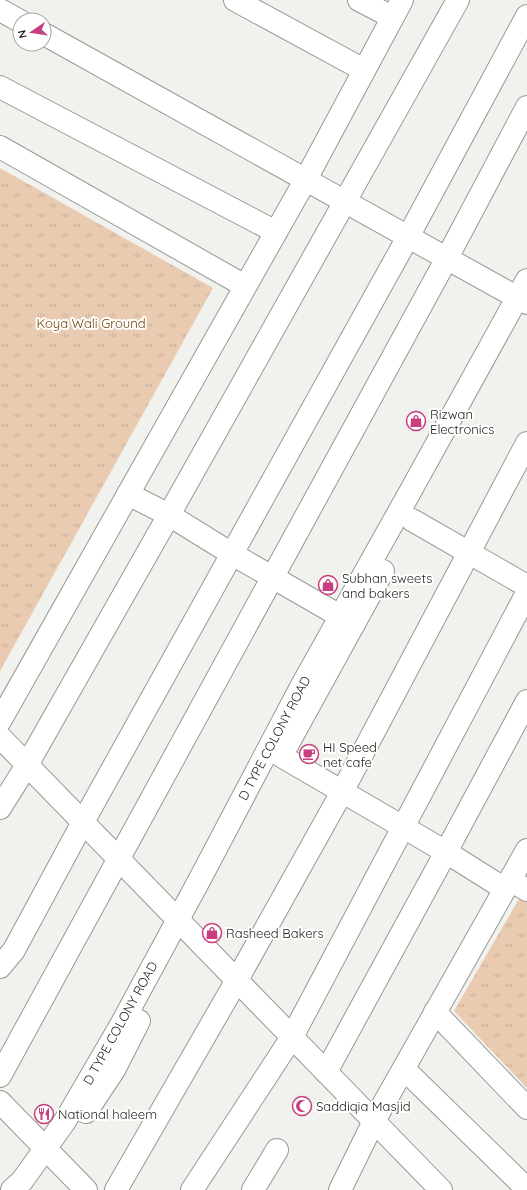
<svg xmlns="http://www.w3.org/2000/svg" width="527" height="1190" viewBox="0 0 527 1190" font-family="Quicksand,sans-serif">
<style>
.grass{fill:url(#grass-tufts)}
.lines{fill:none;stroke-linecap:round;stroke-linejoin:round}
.minor-casing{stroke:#989895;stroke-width:24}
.major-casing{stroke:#989895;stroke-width:24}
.minor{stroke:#fff;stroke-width:22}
.major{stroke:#fff;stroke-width:22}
.labels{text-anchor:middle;stroke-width:4;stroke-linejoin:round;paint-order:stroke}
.park-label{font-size:13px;fill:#74440d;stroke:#fffffe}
.poi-label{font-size:13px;fill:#242422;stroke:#fffffe;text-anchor:start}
.street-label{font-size:13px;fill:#242422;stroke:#fffffe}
</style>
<defs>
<pattern id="grass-tufts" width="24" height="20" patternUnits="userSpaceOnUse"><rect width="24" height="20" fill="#e9cbb1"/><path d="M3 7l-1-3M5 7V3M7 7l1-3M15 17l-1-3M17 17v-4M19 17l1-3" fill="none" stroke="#c8ae98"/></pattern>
</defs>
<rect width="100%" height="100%" fill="#f1f2ee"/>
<g class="grass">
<path d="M0,168L213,288L0,671Z"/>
<path d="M527,885V1088L454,1011Z"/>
</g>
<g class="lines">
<defs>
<g id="minor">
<path d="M235,0L364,70"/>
<path d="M359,0L392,17"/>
<path d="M0,10L20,21"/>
<path d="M44,34L527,303"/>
<path d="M0,87L276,232"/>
<path d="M0,147L245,286"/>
<path d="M128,494L169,515L232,554L354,624"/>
<path d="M412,520L527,586"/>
<path d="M0,721L306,179L402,0"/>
<path d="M0,737L441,1190"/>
<path d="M281,756L446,852L505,889"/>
<path d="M0,808L27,765L169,515L458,0"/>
<path d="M510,880L527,890"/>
<path d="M0,967L14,950L83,822L408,237L527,16"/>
<path d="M435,1012L527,1108"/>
<path d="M404,1069L527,1189"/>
<path d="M326,1072L446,852L527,701"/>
<path d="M0,1076L447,258L527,107"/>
<path d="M0,1102L86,1190"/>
<path d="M116,1190L237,980L342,792L527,443"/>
<path d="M192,1190L292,1037L527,593"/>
<path d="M253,1190L277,1150"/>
<path d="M340,1190L374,1121L527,850"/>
</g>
<g id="major">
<path d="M284,751L383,571"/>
<path d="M86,1112L114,1070L139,1021"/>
<path d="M12,1190L22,1181L65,1121L122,1023L201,877L302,685L410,492L527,280"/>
</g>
</defs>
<use href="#minor" class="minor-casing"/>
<use href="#major" class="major-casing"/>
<use href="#minor" class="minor"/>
<use href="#major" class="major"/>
</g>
<defs>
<symbol id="shop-ring" viewBox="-11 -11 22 22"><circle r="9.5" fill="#fffffe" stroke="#c53f81" stroke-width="1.5"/><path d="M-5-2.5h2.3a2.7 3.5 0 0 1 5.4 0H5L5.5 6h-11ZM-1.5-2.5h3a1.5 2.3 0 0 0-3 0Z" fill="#c53f81"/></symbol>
<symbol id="cafe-ring" viewBox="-11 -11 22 22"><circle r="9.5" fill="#fffffe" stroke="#c53f81" stroke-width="1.5"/><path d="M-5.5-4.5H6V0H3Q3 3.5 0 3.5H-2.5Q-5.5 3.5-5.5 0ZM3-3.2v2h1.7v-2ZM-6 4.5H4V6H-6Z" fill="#c53f81"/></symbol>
<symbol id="mosque-ring" viewBox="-11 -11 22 22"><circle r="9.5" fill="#fffffe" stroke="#c53f81" stroke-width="1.5"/><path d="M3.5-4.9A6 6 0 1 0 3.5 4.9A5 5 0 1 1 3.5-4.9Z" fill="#c53f81"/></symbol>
<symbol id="restaurant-ring" viewBox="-11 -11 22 22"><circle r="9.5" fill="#fffffe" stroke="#c53f81" stroke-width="1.5"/><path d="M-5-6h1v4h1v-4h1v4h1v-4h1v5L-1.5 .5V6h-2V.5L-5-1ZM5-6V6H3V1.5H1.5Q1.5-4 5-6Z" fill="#c53f81"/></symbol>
</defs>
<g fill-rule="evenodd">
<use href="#shop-ring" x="405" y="410" width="22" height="22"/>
<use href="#shop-ring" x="317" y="574" width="22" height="22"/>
<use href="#cafe-ring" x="298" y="743" width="22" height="22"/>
<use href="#shop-ring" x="201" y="922" width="22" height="22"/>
<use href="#mosque-ring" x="291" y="1095" width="22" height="22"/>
<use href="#restaurant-ring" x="33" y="1103" width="22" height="22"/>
</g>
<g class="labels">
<g class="park-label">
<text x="91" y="328">Koya Wali Ground</text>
</g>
<g class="poi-label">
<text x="430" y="419">Rizwan<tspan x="430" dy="15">Electronics</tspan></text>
<text x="342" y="583">Subhan sweets<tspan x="342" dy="15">and bakers</tspan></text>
<text x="323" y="752">HI Speed<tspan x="323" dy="15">net cafe</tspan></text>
<text x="226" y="938">Rasheed Bakers</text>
<text x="316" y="1111">Saddiqia Masjid</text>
<text x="58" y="1119">National haleem</text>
</g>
<g class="street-label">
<text transform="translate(274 738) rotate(-62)" y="5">D TYPE COLONY ROAD</text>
<text transform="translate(120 1023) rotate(-61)" y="5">D TYPE COLONY ROAD</text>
</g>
</g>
<g transform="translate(32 32) rotate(257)"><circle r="19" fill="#fffffe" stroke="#a7a7a6"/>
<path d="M0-3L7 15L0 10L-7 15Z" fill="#c53f81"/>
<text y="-6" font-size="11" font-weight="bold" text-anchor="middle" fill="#242422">N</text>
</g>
</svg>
